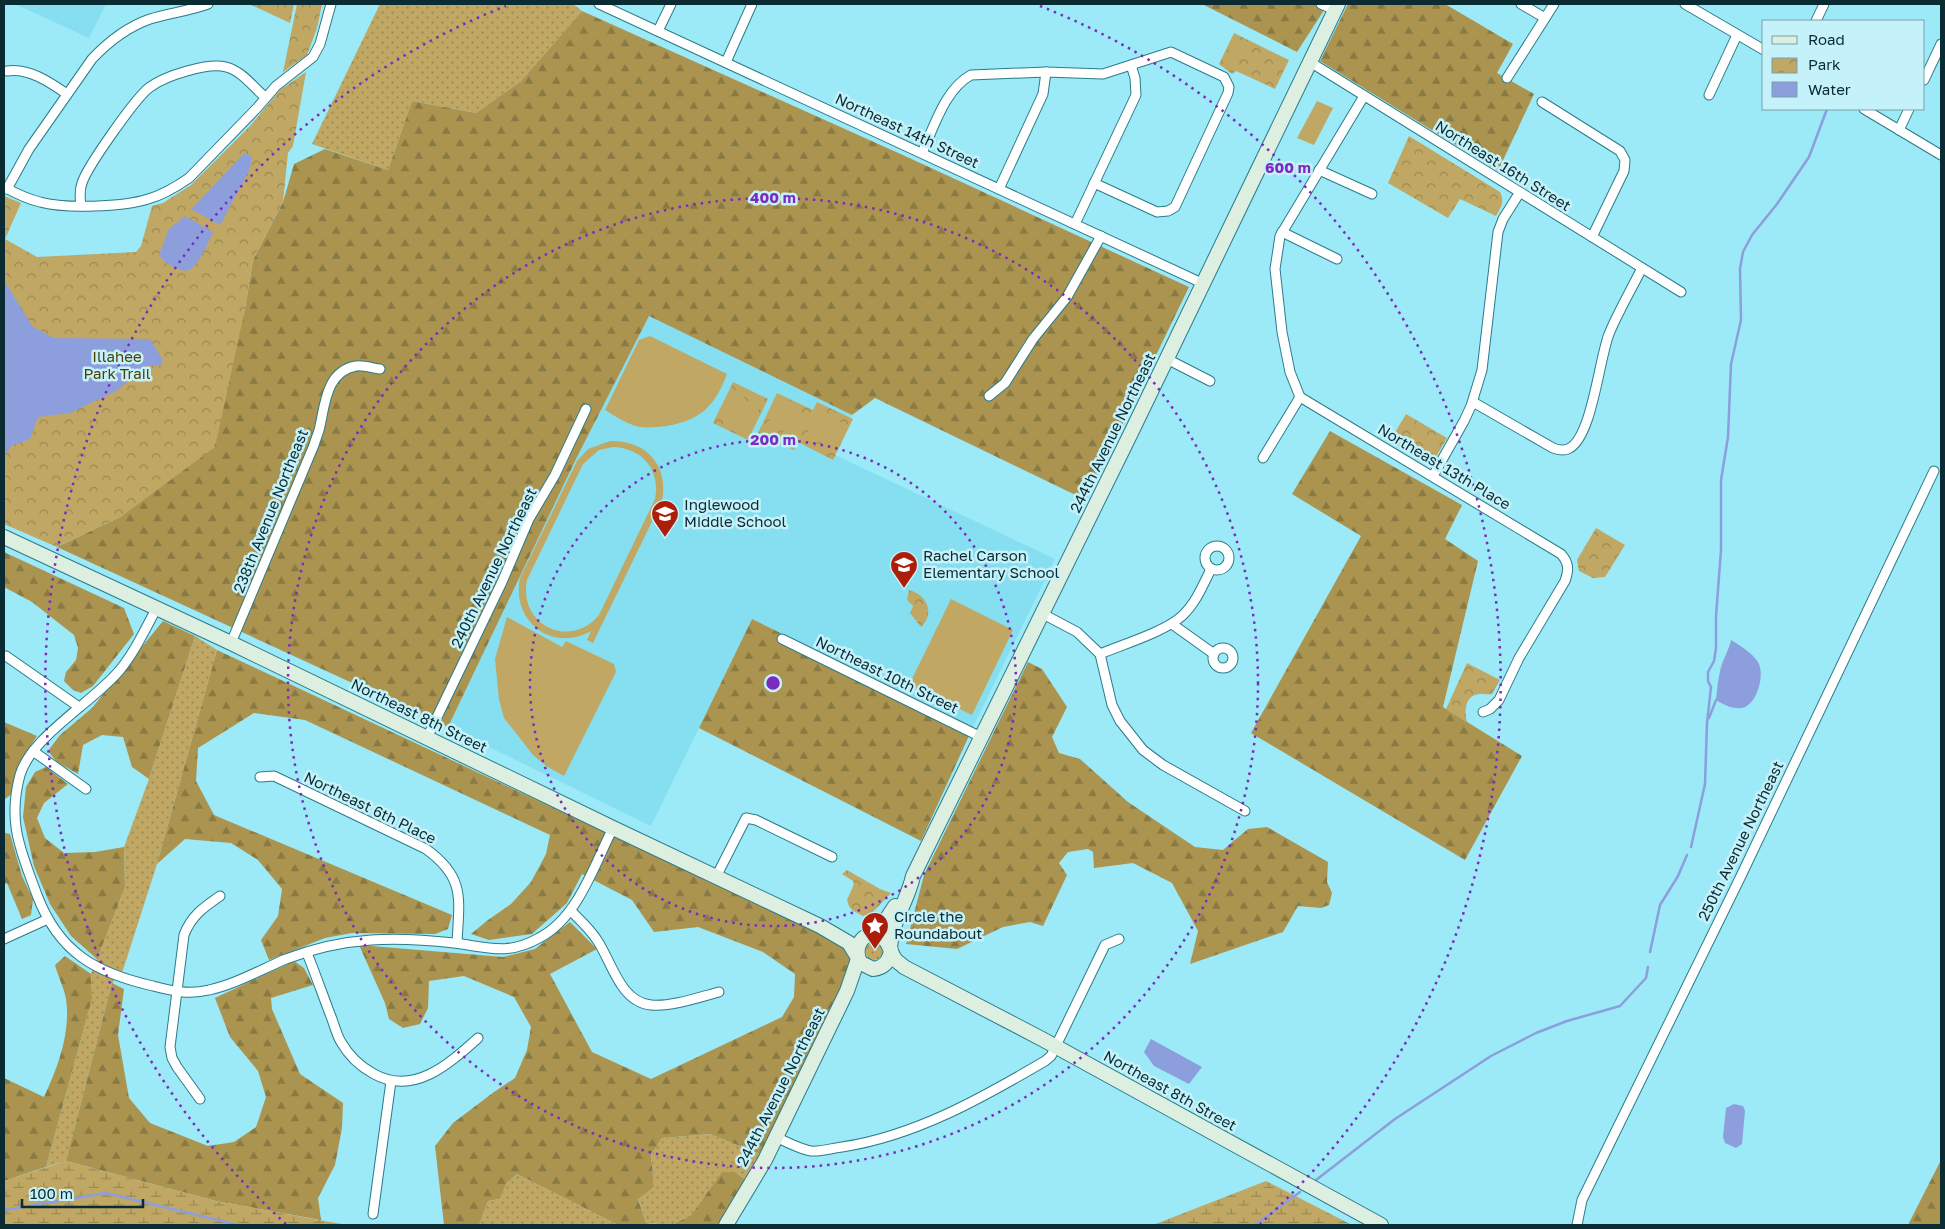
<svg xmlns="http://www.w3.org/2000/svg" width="1945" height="1229" viewBox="0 0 1945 1229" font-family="'Golos Text',sans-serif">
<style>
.built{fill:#86dff0}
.grass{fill:url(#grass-dots)}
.forest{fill:url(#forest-firs)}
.wetland{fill:url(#wetland-marsh)}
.park{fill:url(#park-crowns)}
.pitch{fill:#c0a864;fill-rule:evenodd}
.water{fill:#8c9edc}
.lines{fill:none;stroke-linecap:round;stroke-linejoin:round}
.stream{stroke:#8c9edc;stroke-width:2.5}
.street-casing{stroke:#2b7b89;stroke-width:11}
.secondary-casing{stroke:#2b7b89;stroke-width:16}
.street{stroke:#fff;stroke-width:9}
.secondary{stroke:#dcefe0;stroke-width:14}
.ring{fill:none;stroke:#7b2cbf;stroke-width:2.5;stroke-dasharray:2.5 5}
.labels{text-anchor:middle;stroke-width:5;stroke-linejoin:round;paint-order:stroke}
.street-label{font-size:15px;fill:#092b31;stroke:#c5f1fa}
.park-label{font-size:15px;fill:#4f3e04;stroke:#c5f1fa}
.poi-label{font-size:15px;fill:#092b31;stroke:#c5f1fa;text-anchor:start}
.centre{fill:#7b2cbf;stroke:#c5f1fa;stroke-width:2.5}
.ring-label{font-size:15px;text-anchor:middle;font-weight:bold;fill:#7b2cbf;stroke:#c5f1fa;stroke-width:5;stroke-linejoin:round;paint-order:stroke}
</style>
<defs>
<pattern id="grass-dots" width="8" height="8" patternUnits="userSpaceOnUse" patternTransform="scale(1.25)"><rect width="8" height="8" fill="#c0a864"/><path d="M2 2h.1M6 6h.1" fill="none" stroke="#9a8953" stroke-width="1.8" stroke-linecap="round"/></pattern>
<pattern id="forest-firs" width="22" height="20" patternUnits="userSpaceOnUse" patternTransform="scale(1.25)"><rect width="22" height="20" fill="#ab9450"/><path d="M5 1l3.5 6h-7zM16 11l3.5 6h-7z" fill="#897943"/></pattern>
<pattern id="wetland-marsh" width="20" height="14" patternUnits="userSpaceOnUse" patternTransform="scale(1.25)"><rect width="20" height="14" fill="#c0a864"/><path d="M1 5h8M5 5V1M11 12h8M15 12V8" fill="none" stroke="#9a8953"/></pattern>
<pattern id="park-crowns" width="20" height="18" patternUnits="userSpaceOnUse" patternTransform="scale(1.25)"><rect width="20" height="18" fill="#c0a864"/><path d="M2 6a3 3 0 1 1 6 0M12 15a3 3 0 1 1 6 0" fill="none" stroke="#9a8953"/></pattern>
</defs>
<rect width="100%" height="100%" fill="#9ce9f8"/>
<g class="built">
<path d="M15,4H106L89,38Z"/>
<path d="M649,316L852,415L833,454L1055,559L973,727L752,619L651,826L448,727L577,457Z"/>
</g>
<g class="grass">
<path d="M380,4H573L582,11L521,81L476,113L412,101L388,170L312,144Z"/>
<path d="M195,636L217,650L157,864L123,970L112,983L66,1161L46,1167L92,999L91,974L125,887L124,847L149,779Z"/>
<circle cx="874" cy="951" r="9"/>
<path d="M710,1134L760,1154L745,1179L735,1172H722L691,1215L672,1225L646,1223L638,1198L654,1187L651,1155L662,1138Z"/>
<path d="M517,1174L618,1225H479L488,1201L500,1199L506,1184Z"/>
</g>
<g class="forest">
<path d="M1202,4H1328L1297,52Z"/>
<path d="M1348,4H1445L1513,44L1497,73L1534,94L1498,171L1320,61Z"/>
<path d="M582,11L905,156L1189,287L1086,500L875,398L852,415L649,316L577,457L448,727L57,547L122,516L244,314L253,260L283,202L294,164L325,149L388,170L412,101L476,113L521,81Z"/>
<path d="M1330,431L1462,505L1445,539L1478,561L1443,707L1522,756L1465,860L1251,733L1361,536L1292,494Z"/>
<path d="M4,552L124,608L134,634L93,686L81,693L73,690L64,681L66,672L76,660L78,648L74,635L32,602L4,587Z"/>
<path d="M752,619L973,727L921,841L699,728Z"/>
<path d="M163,621L195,636L149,779L132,767L123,737L102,735L83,745L78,774L57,762L48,751L60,735L92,708Z"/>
<path d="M217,650L831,938L848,950L851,963L844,982L760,1154L710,1134L662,1138L651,1155L654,1187L638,1199L646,1223L660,1225H618L517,1174L506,1184L500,1199L488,1201L479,1225H444L435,1146L453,1123L494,1092L515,1078L527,1050L531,1027L514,997L464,976L429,981L428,1008L420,1024L403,1028L389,1019L385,1003L359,945L503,957L535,949L570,922L597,949L550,974L592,1052L651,1079L782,1017L794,997L795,974L763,952L698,927L654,932L632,900L582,874L567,903L532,934L489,940L471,934L488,920L511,904L531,882L546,854L550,835L305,720L254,713L198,748L196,781L214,815L452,915L448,929L435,934L352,933L325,938L269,960L261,940L278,916L282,889L258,860L231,843L185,839L157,864Z"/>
<path d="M1028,662L1042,669L1067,707L1052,737L1059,753L1080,759L1128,802L1195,847L1223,850L1248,829L1267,827L1328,862L1327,882L1332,893L1329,905L1321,908L1298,906L1283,932L1190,964L1198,931L1172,883L1133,863L1094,868L1093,852L1088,849L1068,852L1059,863L1067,875L1043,926L1030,922L1003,927L957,949L906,944L924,875Z"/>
<path d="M4,722L37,736L22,759L12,794L5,799Z"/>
<path d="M46,767L68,784L44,803L37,818L45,838L64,853L95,852L124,847L125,887L97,959L71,936L50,904L34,866L23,817L26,787L35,772Z"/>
<path d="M4,833L10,834L22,876L33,899L31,915L22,919L7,883L4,884Z"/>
<path d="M65,956L91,974L92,999L46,1167L4,1181V1078L44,1097C58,1067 71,1032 66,999C64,988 58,976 55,965Z"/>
<path d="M294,961L304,968L313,985L271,998L272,1009L300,1074L343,1103L342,1128L335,1165L318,1198L321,1220L216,1201L66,1161L112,983L124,989L118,1035L129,1098L150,1123L208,1146L234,1142L256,1127L266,1097L258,1071L230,1037L215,998Z"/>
<path d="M1941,1160V1225H1908Z"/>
<path d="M722,1172H735L745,1179L718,1225H672L691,1215Z"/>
</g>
<g class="wetland">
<path d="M66,1161L216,1201L347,1225H4V1181Z"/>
<path d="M1266,1181L1352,1225H1149H1153Z"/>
</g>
<g class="park">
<path d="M249,4H294L290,23Z"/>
<path d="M297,4H322L317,28L307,55L283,72Z"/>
<path d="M1234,33L1289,60L1275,89L1236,71L1232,74L1219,64Z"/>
<path d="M306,72L293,146L288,153L283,202L253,260L244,314L215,447L122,516L57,547L4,524V196L21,203L5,239L37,257L136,252L141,246L152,206L163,203L191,185L250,126L280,90Z"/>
<path d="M1409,136L1500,192C1505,202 1501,207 1496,216L1460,199L1448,218L1388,183Z"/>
<path d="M733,382L768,399L748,440L713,423Z"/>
<path d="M777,393L813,410L817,402L853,419L833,460L798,442L794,450L758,433Z"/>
<path d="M1406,414L1447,438L1434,460L1426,463L1390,441Z"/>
<path d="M1596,528L1625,545L1605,577L1593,578L1579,571L1577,560Z"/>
<path d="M909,590C926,594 936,613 921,627L910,613L913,606L907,600Z"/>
<path d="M1467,663L1500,680L1492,694C1488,695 1484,694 1479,694C1465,696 1464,710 1467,722L1446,709Z"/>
<path d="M847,870L880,889L891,893L871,914L863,916L852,910L849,906L847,900L854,884L853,881L842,874Z"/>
</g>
<g class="pitch">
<path d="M1234,37L1251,45L1245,59L1228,51Z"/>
<path d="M1317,101L1333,108L1314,145L1297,138Z"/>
<path d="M650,336L727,374C715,406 701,420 667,426C658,427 648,428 640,427C628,425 615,416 605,410L639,340Z"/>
<path d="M733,391L745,397L733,423L721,417Z"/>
<path d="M749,399L761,405L749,431L737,425Z"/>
<path d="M778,402L790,408L777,434L766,428Z"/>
<path d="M794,410L806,416L793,442L781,436Z"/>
<path d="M818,411L830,417L817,443L805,437Z"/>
<path d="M834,419L846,425L834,451L822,445Z"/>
<path d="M610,441C646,440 669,465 662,501L593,643L587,640L591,631C552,653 511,621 520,578L577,461L588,449ZM613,447C642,448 661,470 655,499L599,615C570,650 518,625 527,580L583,464L599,450Z"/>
<path d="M951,599L1013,630L972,715L909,685Z"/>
<path d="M507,617L562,647L566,641L614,664L616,672L564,776L546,766L533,755L504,718L499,700L495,659Z"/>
</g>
<g class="water">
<path d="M245,153L252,157L249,171L220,225L191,209Z"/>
<path d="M185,216L213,232C206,246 201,263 187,271C175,269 167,265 159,255L169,229Z"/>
<path d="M4,280L32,326L53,338L150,339L163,360L160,366H147L116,391L70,413L38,417L30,439L11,446L4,457Z"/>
<path d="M1731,640C1741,646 1752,653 1758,662C1765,674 1758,701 1745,707C1736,711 1724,705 1716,700C1717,690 1718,678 1721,667C1724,657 1729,650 1731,640Z"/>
<path d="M1151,1039L1202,1067L1189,1084L1154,1066L1144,1052Z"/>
<path d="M1734,1104L1743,1106L1745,1111L1742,1144L1736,1148L1725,1143L1723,1137L1726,1108Z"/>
</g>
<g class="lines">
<g class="stream">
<path d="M1709,718L1716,700"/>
<path d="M1707,723L1711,687L1708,681V672L1714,661L1716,648V616L1721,550V480L1728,437L1731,364L1741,320L1740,269L1743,252L1752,235L1777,204L1809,157L1827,109"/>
<path d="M1691,847L1705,784L1707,723"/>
<path d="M1650,952L1660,905L1678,876L1687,855"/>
<path d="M1316,1180L1395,1119L1491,1056L1536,1033L1567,1021L1620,1006L1646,978L1648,967"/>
<path d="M4,1210L106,1193L238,1225"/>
<path d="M1255,1225L1300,1192"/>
</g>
<defs>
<g id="street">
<path d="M599,4L1204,284"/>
<path d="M1321,4L1335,10"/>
<path d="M1521,4L1545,18"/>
<path d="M1685,4L1764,50"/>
<path d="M1816,21L1824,4"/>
<path d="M658,31L671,4"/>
<path d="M726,62L752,4"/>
<path d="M1310,62L1681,292"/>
<path d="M7,71C28,67 51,83 67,94"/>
<path d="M1507,78L1554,4"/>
<path d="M1924,80L1941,44"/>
<path d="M1709,95L1737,35"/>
<path d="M1364,96L1280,236L1275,269L1282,332L1290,372L1300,397L1561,554C1569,563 1569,570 1565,581L1519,658L1499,700L1490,709L1483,712"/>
<path d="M1542,102L1620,151L1625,160L1624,171L1592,237"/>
<path d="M1864,109L1941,155"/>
<path d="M1899,130L1909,109"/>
<path d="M922,153C934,127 945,89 971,75L1046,72L1103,74L1171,52L1224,77L1229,87L1228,93L1175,207L1168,211L1157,212L1094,183"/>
<path d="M1319,170L1372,194"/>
<path d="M4,187C15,193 27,199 40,202C65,209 123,207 148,199C163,195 176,187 189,178L257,108L276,86L313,57L320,44L331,4"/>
<path d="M7,189L29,149L92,59C109,41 127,27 150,19C169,13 189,11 208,4"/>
<path d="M999,189L1043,94L1046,72"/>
<path d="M81,206C80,199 79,191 82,183C87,167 136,97 150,87C165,76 208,62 226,67C242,71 253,87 265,97"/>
<path d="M1075,224L1136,95L1135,78L1131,65"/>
<path d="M1282,232L1337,259"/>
<path d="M1167,359L1210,381"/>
<path d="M989,396L1005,383L1033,339L1067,297L1101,236"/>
<path d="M1473,402L1553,448C1558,450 1563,451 1568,449C1592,439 1599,359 1609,334C1618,312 1631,290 1642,268"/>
<path d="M1263,458L1300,397"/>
<path d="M1433,476L1464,421L1471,406L1482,370L1498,232L1503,219L1520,192"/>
<circle cx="1217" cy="558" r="12"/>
<path d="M156,609C145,630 134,653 119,671C93,702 31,737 20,775C7,823 21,851 37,895C59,953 96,973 153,986C172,991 189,995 209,990C236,984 260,970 286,959C312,949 342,942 371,940C398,938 427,940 454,943C487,947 507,956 539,938C578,918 594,865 613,828"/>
<path d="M1043,614L1077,632L1100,654L1112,705L1120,721L1143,750L1163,765L1245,811"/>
<path d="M1172,624L1214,654"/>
<path d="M782,639L981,737"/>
<path d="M231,643L314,445C316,438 319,432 320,426C325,403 327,371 356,366C364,365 372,368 380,369"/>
<circle cx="1223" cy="658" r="10"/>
<path d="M1100,654C1124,644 1164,632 1182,616C1196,603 1203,585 1211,569"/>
<path d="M6,656L79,707"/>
<path d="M427,738L502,582L529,519L555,475L586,409"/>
<path d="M33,751L86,789"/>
<path d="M260,777L274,776L426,849C466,878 459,899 457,943"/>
<path d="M716,877L746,818L756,820L832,857"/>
<path d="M571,911C580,920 590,929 597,940C612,962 620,1002 651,1005C671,1007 700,997 719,992"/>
<path d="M4,939L48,919"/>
<path d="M307,953C315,973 322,993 330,1014C334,1023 336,1034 341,1042C349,1056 361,1067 374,1074C414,1096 449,1064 478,1038"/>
<path d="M200,1099L177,1067L172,1058L170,1047L184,935C191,916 204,907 220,896"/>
<path d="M776,1137C786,1142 800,1149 811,1151C820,1152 833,1148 842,1147C915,1136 982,1098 1045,1061L1051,1056L1105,945L1119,939"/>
<path d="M373,1214L391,1081"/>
<path d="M1577,1225L1582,1200L1740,878L1934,471"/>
</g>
<g id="secondary">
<path d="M4,537L231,643L613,828L820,926L849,943L857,956"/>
<path d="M872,935L880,929L895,906"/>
<path d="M890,947C892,921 908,900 913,876L1130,435L1338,4"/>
<path d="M891,950C890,961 884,968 873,969L861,963C852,950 862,929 879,936C890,940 889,951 895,959C897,962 901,964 904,967L1042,1039L1381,1225"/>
<path d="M726,1225L765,1160L847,991L858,959"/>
</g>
</defs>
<use href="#street" class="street-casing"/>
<use href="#secondary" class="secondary-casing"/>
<use href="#street" class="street"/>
<use href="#secondary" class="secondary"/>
</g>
<g class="ring">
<circle cx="773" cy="683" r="243"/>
<circle cx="773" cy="683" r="485"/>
<path d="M286 1224A728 728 0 0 1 506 6M1040 6A728 728 0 0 1 1260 1224"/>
</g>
<defs>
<symbol id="school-pin" viewBox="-11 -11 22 30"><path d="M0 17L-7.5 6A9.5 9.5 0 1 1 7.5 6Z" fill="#ad1e0a" stroke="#c5f1fa"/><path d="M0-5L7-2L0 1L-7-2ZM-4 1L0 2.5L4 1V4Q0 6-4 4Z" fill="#fff"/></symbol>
<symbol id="sight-pin" viewBox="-11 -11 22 30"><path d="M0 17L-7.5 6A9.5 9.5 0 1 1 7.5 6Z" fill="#ad1e0a" stroke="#c5f1fa"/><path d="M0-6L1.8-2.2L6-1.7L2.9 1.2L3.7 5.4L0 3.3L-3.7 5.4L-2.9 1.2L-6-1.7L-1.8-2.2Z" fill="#fff"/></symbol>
</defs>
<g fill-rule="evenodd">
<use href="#school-pin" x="649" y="498" width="32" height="43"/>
<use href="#school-pin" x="888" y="549" width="32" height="43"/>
<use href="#sight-pin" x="859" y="910" width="32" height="43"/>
</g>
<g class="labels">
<g class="street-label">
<text transform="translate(907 131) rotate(25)" y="5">Northeast 14th Street</text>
<text transform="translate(1503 166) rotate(32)" y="5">Northeast 16th Street</text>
<text transform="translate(1113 433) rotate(-64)" y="5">244th Avenue Northeast</text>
<text transform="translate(1444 467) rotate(31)" y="5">Northeast 13th Place</text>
<text transform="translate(271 511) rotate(-68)" y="5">238th Avenue Northeast</text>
<text transform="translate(494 568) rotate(-64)" y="5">240th Avenue Northeast</text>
<text transform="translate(887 675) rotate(26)" y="5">Northeast 10th Street</text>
<text transform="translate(419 716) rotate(26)" y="5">Northeast 8th Street</text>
<text transform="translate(370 808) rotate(26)" y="5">Northeast 6th Place</text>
<text transform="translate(1741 841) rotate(-64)" y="5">250th Avenue Northeast</text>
<text transform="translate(781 1087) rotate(-63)" y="5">244th Avenue Northeast</text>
<text transform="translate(1170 1091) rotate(29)" y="5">Northeast 8th Street</text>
</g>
<g class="park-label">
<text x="117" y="362">Illahee<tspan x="117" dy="17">Park Trail</tspan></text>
</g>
<g class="poi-label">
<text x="684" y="510">Inglewood<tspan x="684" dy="17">Middle School</tspan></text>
<text x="923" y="561">Rachel Carson<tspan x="923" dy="17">Elementary School</tspan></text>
<text x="894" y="922">Circle the<tspan x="894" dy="17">Roundabout</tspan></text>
</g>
</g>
<circle cx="773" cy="683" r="8" class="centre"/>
<g class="ring-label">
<text x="1288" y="173">600 m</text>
<text x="773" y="203">400 m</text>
<text x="773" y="445">200 m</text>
</g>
<rect width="1945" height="1229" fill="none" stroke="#092b31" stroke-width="10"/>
<rect x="1762" y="20" width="162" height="90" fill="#c5f1fa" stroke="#7aa2aa"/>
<rect x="1772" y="36" width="25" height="8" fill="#dcefe0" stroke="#7aa2aa"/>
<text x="1808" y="45" font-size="15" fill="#092b31">Road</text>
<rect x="1772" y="58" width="25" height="15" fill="url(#park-crowns)" stroke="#7aa2aa"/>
<text x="1808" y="70" font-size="15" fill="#092b31">Park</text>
<rect x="1772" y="82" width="25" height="15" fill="#8c9edc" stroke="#7aa2aa"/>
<text x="1808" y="95" font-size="15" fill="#092b31">Water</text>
<path d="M22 1199v8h121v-8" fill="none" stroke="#092b31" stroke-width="2.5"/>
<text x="30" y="1199" font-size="15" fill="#092b31" stroke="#c5f1fa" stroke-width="4" paint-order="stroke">100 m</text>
</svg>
